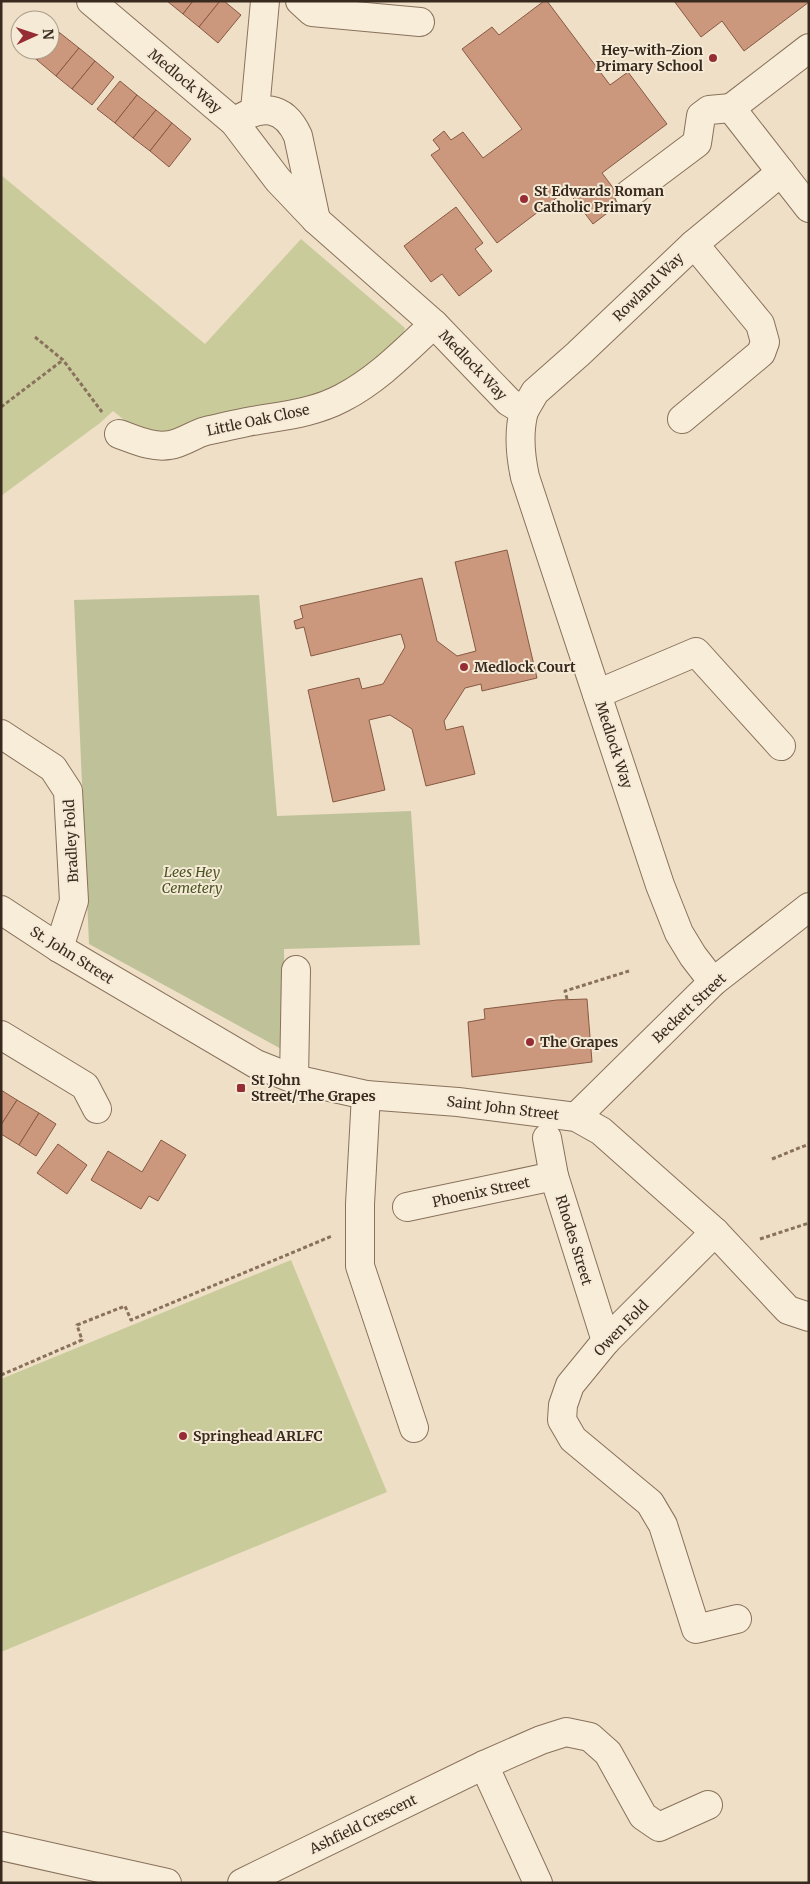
<svg xmlns="http://www.w3.org/2000/svg" width="810" height="1884" viewBox="0 0 810 1884" font-family="Merriweather,serif">
<style>
.green{fill:#c9cc9a}
.cemetery{fill:#bfc199}
.building{fill:#cb987d;stroke:#875942}
.lines{fill:none;stroke-linecap:round;stroke-linejoin:round}
.minor-casing{stroke:#89715c;stroke-width:30}
.path{stroke:#89715c;stroke-width:3;stroke-dasharray:4 2.5;stroke-linecap:butt}
.minor{stroke:#f8edd9;stroke-width:28}
.poi-dot{fill:#962d35;stroke:#f5ead5;stroke-width:2}
.labels{text-anchor:middle;stroke-width:4;stroke-linejoin:round;paint-order:stroke}
.poi-label{font-size:14px;font-weight:bold;fill:#392a1f;stroke:#f5ead5;text-anchor:start}
.street-label{font-size:14px;fill:#392a1f;stroke:#f5ead5}
.park-label{font-size:14px;font-style:italic;fill:#4c5526;stroke:#f5ead5}
</style>
<rect width="100%" height="100%" fill="#eedfc6"/>
<g class="green">
<path d="M1,175L205,344L301,239L405,328L400,344L327,394L189,430L143,435L113,411L100,423L1,496Z"/>
<path d="M291,1260L387,1492L1,1652V1379Z"/>
</g>
<path class="cemetery" d="M259,595L277,816L411,811L420,945L284,949L285,1051L89,944L74,600Z"/>
<g class="building">
<path d="M167,1H193L183,14Z"/>
<path d="M193,1H220L199,27L183,14Z"/>
<path d="M220,1H224L241,15L218,43L199,27Z"/>
<path d="M544,1H547L610,85L628,72L667,124L602,173L623,201L593,224L567,190L497,243L431,155L440,149L433,140L444,131L451,140L463,132L483,158L522,129L462,49L492,27L499,35Z"/>
<path d="M674,1H809V2L744,51L722,21L701,37Z"/>
<path d="M50,25L60,33L50,45Z"/>
<path d="M60,33L79,48L56,76L37,60L46,50H50V45Z"/>
<path d="M79,48L95,61L72,89L56,76Z"/>
<path d="M24,50H46L37,60Z"/>
<path d="M95,61L114,77L92,105L72,89Z"/>
<path d="M120,81L137,95L115,123L97,109Z"/>
<path d="M137,95L156,110L133,138L115,123Z"/>
<path d="M156,110L172,123L150,151L133,138Z"/>
<path d="M172,123L191,139L169,167L150,151Z"/>
<path d="M456,207L483,243L475,249L492,271L459,296L442,274L431,282L404,246Z"/>
<path d="M507,550L537,678L482,691L481,684L465,688L444,721L446,730L463,726L475,774L426,786L412,729L390,715L369,720L385,790L333,802L308,690L359,678L362,689L383,684L405,647L401,634L311,656L304,627L296,629L294,621L303,618L300,606L422,578L437,641L457,656L476,651L455,562Z"/>
<path d="M587,999L592,1062L472,1077L468,1022L485,1019L484,1009L557,1000Z"/>
<path d="M1,1090L17,1100L1,1125Z"/>
<path d="M17,1100L39,1113L19,1145L1,1134V1125Z"/>
<path d="M39,1113L56,1124L36,1156L19,1145Z"/>
<path d="M161,1140L186,1155L158,1201L149,1196L141,1209L91,1180L108,1151L142,1172Z"/>
<path d="M58,1144L87,1165L67,1194L37,1173Z"/>
</g>
<g class="lines">
<defs>
<g id="minor">
<path d="M91,1L234,122L278,180L316,220L434,324L509,402L524,411C518,433 520,454 525,477L660,885L679,933L693,956L713,982"/>
<path d="M300,1L312,12L420,22"/>
<path d="M809,48L731,108L809,208"/>
<path d="M255,110L265,1"/>
<path d="M234,122C261,104 284,105 298,136L316,220"/>
<path d="M629,194L697,143L701,116L709,110L731,108"/>
<path d="M524,411L535,392L578,354L694,244L781,172"/>
<path d="M682,419L761,353L765,342L760,324L694,244"/>
<path d="M119,434C136,440 152,448 170,445C183,443 194,434 206,431C219,428 233,425 247,422C279,416 312,414 342,398C377,380 405,351 434,324"/>
<path d="M597,694L696,652L781,746"/>
<path d="M1,734L53,768L68,791L74,901L59,948"/>
<path d="M1,910L59,948L256,1064L294,1079L366,1095L458,1102L576,1117L601,1131L715,1232L788,1310L809,1317"/>
<path d="M1,1035L85,1086L97,1109"/>
<path d="M294,1079L296,970"/>
<path d="M366,1095L360,1204V1266L414,1428"/>
<path d="M576,1117L713,982L809,907"/>
<path d="M547,1138L554,1176L606,1341"/>
<path d="M407,1207L554,1176"/>
<path d="M715,1232L606,1341L570,1385L563,1405L562,1420L573,1439L650,1503L663,1525L696,1629L737,1619"/>
<path d="M484,1765L538,1883"/>
<path d="M1,1846L167,1883"/>
<path d="M242,1883L484,1765L541,1740L566,1732L590,1737L608,1753L643,1816L659,1827L708,1805"/>
</g>
</defs>
<use href="#minor" class="minor-casing"/>
<g class="path">
<path d="M35,337L63,360L102,412"/>
<path d="M1,407L63,360"/>
<path d="M567,999L565,991L629,971"/>
<path d="M772,1159L809,1144"/>
<path d="M760,1239L809,1223"/>
<path d="M1,1375L82,1340L77,1325L125,1306L131,1320L332,1236"/>
</g>
<use href="#minor" class="minor"/>
</g>
<g class="poi-dot">
<circle cx="713" cy="58" r="5"/>
<circle cx="524" cy="199" r="5"/>
<circle cx="464" cy="667" r="5"/>
<circle cx="530" cy="1042" r="5"/>
<rect x="236" y="1083" width="10" height="10" rx="2.5"/>
<circle cx="183" cy="1436" r="5"/>
</g>
<g class="labels">
<g class="poi-label">
<text x="703" y="55" text-anchor="end">Hey-with-Zion<tspan x="703" dy="16">Primary School</tspan></text>
<text x="534" y="196">St Edwards Roman<tspan x="534" dy="16">Catholic Primary</tspan></text>
<text x="474" y="672">Medlock Court</text>
<text x="540" y="1047">The Grapes</text>
<text x="251" y="1085">St John<tspan x="251" dy="16">Street/The Grapes</tspan></text>
<text x="193" y="1441">Springhead ARLFC</text>
</g>
<g class="street-label">
<text transform="translate(185 81) rotate(40)" y="5">Medlock Way</text>
<text transform="translate(648 287) rotate(-44)" y="5">Rowland Way</text>
<text transform="translate(473 365) rotate(46)" y="5">Medlock Way</text>
<text transform="translate(258 420) rotate(-12)" y="5">Little Oak Close</text>
<text transform="translate(614 745) rotate(72)" y="5">Medlock Way</text>
<text transform="translate(71 841) rotate(-93)" y="5">Bradley Fold</text>
<text transform="translate(72 955) rotate(32)" y="5">St. John Street</text>
<text transform="translate(689 1008) rotate(-43)" y="5">Beckett Street</text>
<text transform="translate(503 1108) rotate(7)" y="5">Saint John Street</text>
<text transform="translate(481 1192) rotate(-12)" y="5">Phoenix Street</text>
<text transform="translate(574 1240) rotate(73)" y="5">Rhodes Street</text>
<text transform="translate(621 1328) rotate(-46)" y="5">Owen Fold</text>
<text transform="translate(363 1824) rotate(-26)" y="5">Ashfield Crescent</text>
</g>
<g class="park-label">
<text x="192" y="877">Lees Hey<tspan x="192" dy="16">Cemetery</tspan></text>
</g>
</g>
<rect width="810" height="1884" fill="none" stroke="#392a1f" stroke-width="5"/>
<g transform="translate(35 35) rotate(87)"><circle r="24" fill="#f5ead5" stroke="#aa9d8c"/>
<path d="M0-4L9 19L0 12L-9 19Z" fill="#962d35"/>
<text y="-8" font-size="14" font-weight="bold" text-anchor="middle" fill="#392a1f">N</text>
</g>
</svg>
